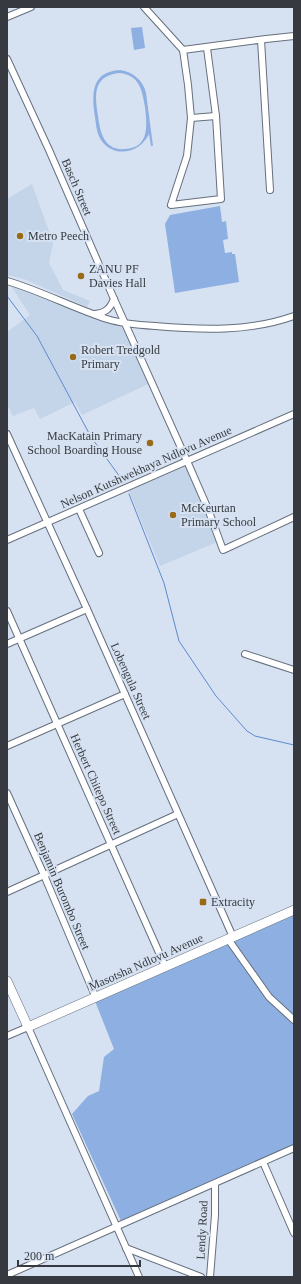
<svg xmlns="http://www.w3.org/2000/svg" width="301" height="1284" viewBox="0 0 301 1284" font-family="'Times New Roman',serif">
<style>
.built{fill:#c4d4e9}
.green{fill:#8dafe1;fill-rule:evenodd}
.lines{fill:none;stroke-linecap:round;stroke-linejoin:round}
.stream{stroke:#5d8bcd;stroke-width:1}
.minor-casing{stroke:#656f7d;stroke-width:8}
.highway-casing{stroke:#656f7d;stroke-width:10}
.minor{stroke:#fff;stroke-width:6}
.highway{stroke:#fff;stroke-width:9}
.poi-dot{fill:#986b19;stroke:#d6e1f1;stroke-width:1.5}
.labels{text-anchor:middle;stroke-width:4;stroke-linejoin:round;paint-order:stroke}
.street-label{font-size:12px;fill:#363a40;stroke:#d6e1f1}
.poi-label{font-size:12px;fill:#363a40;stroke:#d6e1f1;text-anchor:start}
</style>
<rect width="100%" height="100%" fill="#d6e1f1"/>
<g class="built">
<path d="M32,184L53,243L49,263L63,290L90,301L87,307L24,279L7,275V199Z"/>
<path d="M12,287L125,328L150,383L82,415L75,402L40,419L34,408L13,416L7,404V332L30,315Z"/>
<path d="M185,465L217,542L160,566L128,489Z"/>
</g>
<g class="green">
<path d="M142,27L145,48L134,50L131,28Z"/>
<path d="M120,70C133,72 143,80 146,93L153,146H151L149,134C140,153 114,159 101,140C97,134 96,125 95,117C92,95 90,72 120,70ZM118,73C139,74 142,89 145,107C147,124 150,148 125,149C104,151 100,132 98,116C95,96 92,77 118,73Z"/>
<path d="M220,206L222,222L226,221L228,239L223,240L225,253L232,252V254H235L239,282L175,293L165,224L170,215Z"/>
<path d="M294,915V1146L121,1221L72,1114L88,1096L99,1091L104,1057L114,1049L95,1001Z"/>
</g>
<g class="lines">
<g class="stream">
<path d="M7,296L37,336L91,437L120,477"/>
<path d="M129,494L164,583L179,641L216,696L247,731L255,736L294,745"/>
</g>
<defs>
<g id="minor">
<path d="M144,7L183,50L188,85L191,118L216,116"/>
<path d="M7,17L31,7"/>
<path d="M261,40L270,190"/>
<path d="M183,50L266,39L294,36"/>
<path d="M7,59L49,150L114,299L187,461L208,509L223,550L294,517"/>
<path d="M191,118L187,156L171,205L221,199L216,116L207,48"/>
<path d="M7,281C41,291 73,308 107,319C123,324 139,325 155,326C202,330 249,332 294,316"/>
<path d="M95,314C105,313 110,309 114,299"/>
<path d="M7,434L87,609L233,937"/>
<path d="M79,509L99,553"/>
<path d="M7,540L294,414"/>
<path d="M7,611L165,966"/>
<path d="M7,644L87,609"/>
<path d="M245,654L294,670"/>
<path d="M7,746L125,694"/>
<path d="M7,793L44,875L96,998"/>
<path d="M7,892L178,814"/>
<path d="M228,939L269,997L294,1020"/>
<path d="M7,1036L28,1027L139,1277"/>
<path d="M263,1162L294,1233"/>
<path d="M126,1248L201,1277"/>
<path d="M7,1275L294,1148"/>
<path d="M210,1277L215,1215V1184"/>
</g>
<path id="highway" d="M7,981L28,1027L294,910"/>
</defs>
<use href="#minor" class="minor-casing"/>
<use href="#highway" class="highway-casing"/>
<use href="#minor" class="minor"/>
<use href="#highway" class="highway"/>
</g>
<g class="poi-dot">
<circle cx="20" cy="236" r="4"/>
<circle cx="81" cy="276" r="4"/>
<circle cx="73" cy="357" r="4"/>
<circle cx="150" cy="443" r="4"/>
<circle cx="173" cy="515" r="4"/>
<rect x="199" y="898" width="8" height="8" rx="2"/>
</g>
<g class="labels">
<g class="street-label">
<text transform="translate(77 187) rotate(67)" y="4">Basch Street</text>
<text transform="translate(146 467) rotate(-24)" y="4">Nelson Kutshwekhaya Ndlovu Avenue</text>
<text transform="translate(131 681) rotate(66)" y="4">Lobengula Street</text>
<text transform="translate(96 784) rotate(66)" y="4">Herbert Chitepo Street</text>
<text transform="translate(62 891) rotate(67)" y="4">Benjamin Burombo Street</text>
<text transform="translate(146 962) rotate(-24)" y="4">Masotsha Ndlovu Avenue</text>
<text transform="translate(202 1230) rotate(-87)" y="4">Lendy Road</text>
</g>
<g class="poi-label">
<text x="28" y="240">Metro Peech</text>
<text x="89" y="273">ZANU PF<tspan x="89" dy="14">Davies Hall</tspan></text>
<text x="81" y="354">Robert Tredgold<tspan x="81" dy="14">Primary</tspan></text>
<text x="142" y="440" text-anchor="end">MacKatain Primary<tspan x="142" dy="14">School Boarding House</tspan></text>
<text x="181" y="512">McKeurtan<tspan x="181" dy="14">Primary School</tspan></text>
<text x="211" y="906">Extracity</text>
</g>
</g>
<rect width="301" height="1284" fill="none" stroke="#363a40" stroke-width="16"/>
<path d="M18 1260v6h122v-6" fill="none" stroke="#363a40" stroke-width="2"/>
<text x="24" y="1260" font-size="12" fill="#363a40" stroke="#d6e1f1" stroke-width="3" paint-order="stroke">200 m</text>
</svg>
